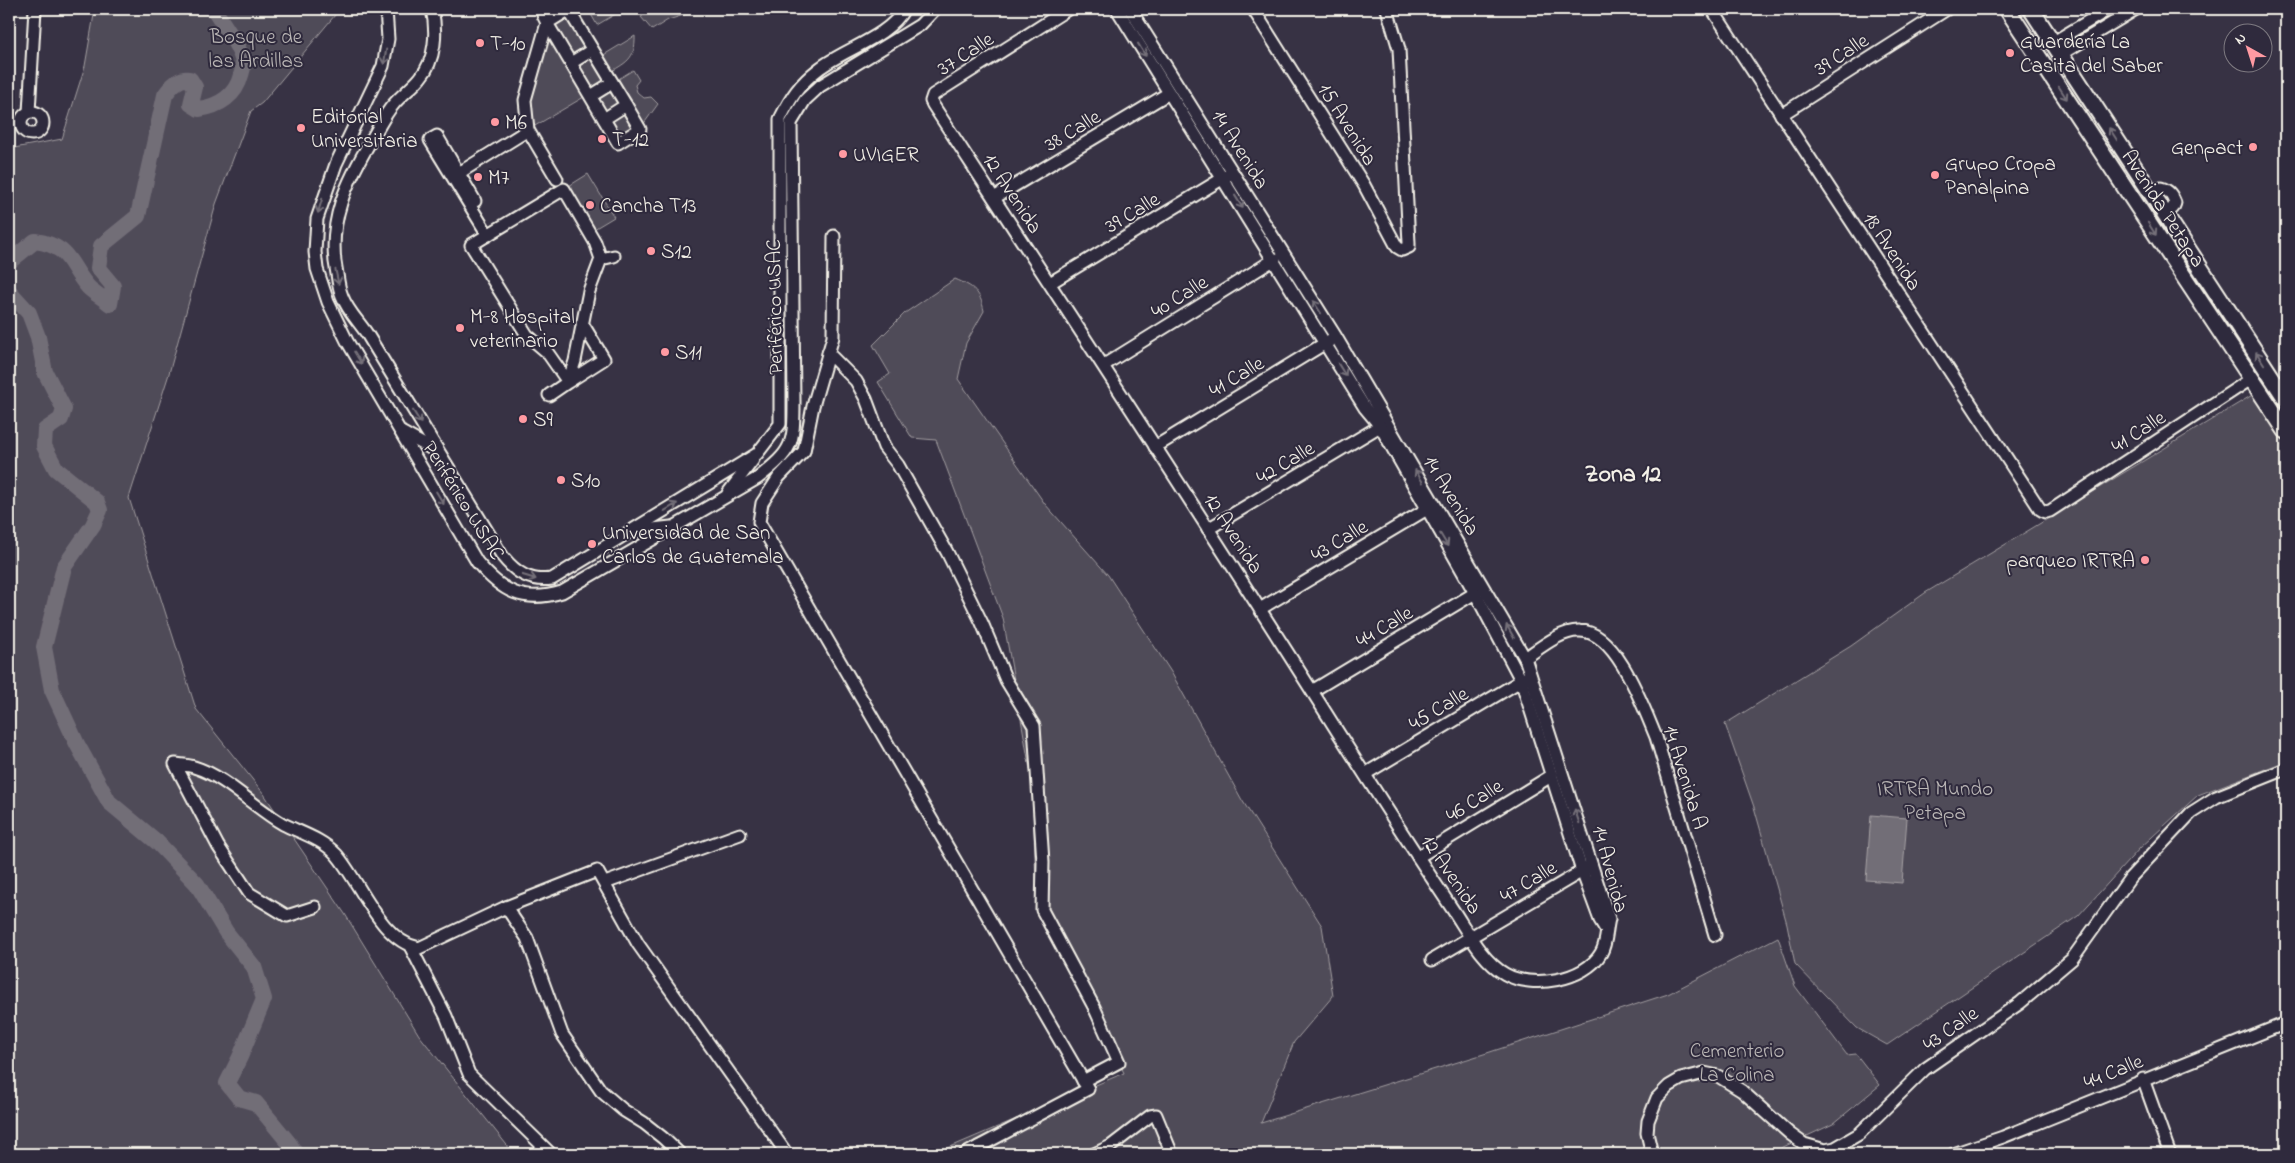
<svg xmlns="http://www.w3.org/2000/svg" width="2295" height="1163" viewBox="0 0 2295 1163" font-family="'Indie Flower',sans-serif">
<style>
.green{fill:#504b59;stroke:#a29ea0}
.water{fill:#726e77;stroke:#a6a2a4}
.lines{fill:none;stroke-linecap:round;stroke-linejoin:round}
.river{stroke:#726e77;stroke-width:16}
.minor-casing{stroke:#f4f1e8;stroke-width:15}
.major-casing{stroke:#f4f1e8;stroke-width:19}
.minor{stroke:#2f2a3d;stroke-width:11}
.major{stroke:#2f2a3d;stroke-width:15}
.oneway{stroke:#747079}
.poi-dot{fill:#ff9aa2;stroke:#2f2a3d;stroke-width:2}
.labels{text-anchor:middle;stroke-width:4;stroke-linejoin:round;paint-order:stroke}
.park-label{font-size:21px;fill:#bbb7b6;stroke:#2f2a3d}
.poi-label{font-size:21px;fill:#f4f1e8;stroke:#2f2a3d;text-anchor:start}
.street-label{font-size:21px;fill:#f4f1e8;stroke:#2f2a3d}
.quarter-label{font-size:24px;font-weight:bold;fill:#f4f1e8;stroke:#2f2a3d}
</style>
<rect width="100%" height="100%" fill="#373244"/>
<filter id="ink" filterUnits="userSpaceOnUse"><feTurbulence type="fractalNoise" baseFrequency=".02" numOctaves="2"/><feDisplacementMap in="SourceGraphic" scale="10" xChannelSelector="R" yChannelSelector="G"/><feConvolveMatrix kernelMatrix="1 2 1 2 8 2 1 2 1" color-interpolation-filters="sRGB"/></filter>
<g filter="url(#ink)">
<g class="green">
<path d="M95,9H340L262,103L251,111L216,204L168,377L129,498L196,709L264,794L284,824L345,914L419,1035L514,1154H9V149L62,139L85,66Z"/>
<path d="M588,9H624L597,25Z"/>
<path d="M655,9H703L668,20L652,30L641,17Z"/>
<path d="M568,10L597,59L635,36C636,60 625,63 607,74L612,83L633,70L639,80L635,85L637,92L644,98L651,97L658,104L640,129L618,143L589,94L528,130L525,100L547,23Z"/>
<path d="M588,174L614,217L589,232L564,189Z"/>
<path d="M955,279C974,287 980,291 984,311L966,343L958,379L1045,504L1108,575L1171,672L1242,800L1322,926L1333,996L1294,1042L1261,1123L1487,1053L1668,994L1778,937L1795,986L1847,1055L1856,1054L1880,1085L1833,1124L1781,1148L1775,1154H934L1124,1073L1036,884L1032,781L1003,618L936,440L912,438L878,382L890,374L873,345L905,313Z"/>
<path d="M2254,394L2286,445V761L2198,795L2140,848L2078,916L1887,1045L1857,1028L1795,964L1787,924L1754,807L1725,724L1851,646L1925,593Z"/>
</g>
<path class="water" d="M1871,815L1907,818L1902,883L1866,880Z"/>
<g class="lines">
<g class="river">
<path d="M9,262L35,241C71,246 68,264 88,287C94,293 103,298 110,304L113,286L98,268L101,246L138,216L165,95C171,86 179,77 190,79L195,87L191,104L199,109C220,106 236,95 241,75C242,72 244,67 243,64C242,48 222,23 214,9"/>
<path d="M9,291L29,313L38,337L45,372L64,409L61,419L45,430L44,446L56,469L97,502L100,510L93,525L64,567L44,647L52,690L77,744L109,802L157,842L197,884L226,932L254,967L264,999L240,1057L227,1083L239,1098L256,1103L289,1143L296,1154"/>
</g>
<defs>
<g id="minor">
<path d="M386,9L388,39L383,66L336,164L317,219L315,252L317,269L328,302L347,341L477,562C501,591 523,604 562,592L758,478C793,450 794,445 794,401L791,123L805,100L820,86L920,25L935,9"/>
<path d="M432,9C437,31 436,60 420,78C412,88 401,95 393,105C385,114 379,127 373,137C347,181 326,222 337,274C338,281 339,289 342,296C347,310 359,322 367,334L503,557C516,573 530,582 552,579L757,454L780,424V119C791,97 799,84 820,68C844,49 889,37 904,9"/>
<path d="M568,9L626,105L604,119"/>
<path d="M1068,9L933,95L931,101L933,105C1072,318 1211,530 1346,745C1381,800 1416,855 1453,910C1467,931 1482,961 1505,974C1531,989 1585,981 1601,953C1607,943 1606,930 1609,919L1525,658L1336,337L1130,9"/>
<path d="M1117,9L1365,408L1380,426L1475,593L1521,680L1582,871L1600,920L1606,930"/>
<path d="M1253,9L1364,185L1397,247L1402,250L1409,247V243L1399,49L1387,9"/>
<path d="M1712,9L2040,509L2045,512L2050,511L2251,379"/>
<path d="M568,10L547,23L618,143L640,129L626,105"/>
<path d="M543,15L547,23L525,100L528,130L557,179"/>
<path d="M2052,43L2109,9"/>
<path d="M2061,54L2136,9"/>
<path d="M571,63L592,50"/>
<path d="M591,96L612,83"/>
<circle cx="32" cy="123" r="11"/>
<path d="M29,112L35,9"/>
<path d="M1781,115L1947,9"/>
<path d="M459,173L528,130"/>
<path d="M2152,192L2161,188C2169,190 2172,195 2175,203L2173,208L2166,213"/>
<path d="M994,198L1169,93"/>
<path d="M475,201L437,136L430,140L488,235"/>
<path d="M834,236L833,337L813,406L804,451L779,477L762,503L759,522L1088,1089L978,1147L979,1154"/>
<path d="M601,259L614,256"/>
<path d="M1050,283L1230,174"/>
<path d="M828,353L856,381L866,399L884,447L898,465L947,552L982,623L1006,680L1034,726L1043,862L1042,910L1094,1007L1119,1062L1083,1081"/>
<path d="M1104,365L1275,259"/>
<path d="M549,395L568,382L575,361L589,291L601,259L595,242L564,189L471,245L527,335L547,352L568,382L604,359L582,323"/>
<path d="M403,433L439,453"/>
<path d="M1155,447L1332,339"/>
<path d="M728,493L753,460"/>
<path d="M1208,529L1380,426"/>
<path d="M635,531L671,527"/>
<path d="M1260,609L1432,506"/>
<path d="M1525,658C1540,648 1561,630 1580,631C1617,631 1644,709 1656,737L1715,935"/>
<path d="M1312,691L1475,593"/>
<path d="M1365,774L1527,677"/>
<path d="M1418,857L1551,776"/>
<path d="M605,883L740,834"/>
<path d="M315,907L287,916L249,893L218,846L175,764C181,765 188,765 194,767C227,777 253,807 283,824C301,833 322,839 336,854C360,881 380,941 419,948L506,907L597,871L638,944L787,1154"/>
<path d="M506,907L527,938L562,1034L601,1091L623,1110L644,1123L663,1138L680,1154"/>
<path d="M410,946L446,1016L469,1074L551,1154"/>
<path d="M1432,960L1589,867"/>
<path d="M2143,1079L2170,1154"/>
<path d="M965,1154L978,1147"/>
<path d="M1094,1154L1111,1146L1150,1116L1156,1115L1172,1154"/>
<path d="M1652,1154L1647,1133L1648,1121L1657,1098L1669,1086L1681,1079L1704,1073L1718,1076L1742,1091L1790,1134L1804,1144L1825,1150L1835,1148L1859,1134L1925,1069L2020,1003L2072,959L2130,878L2191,813L2216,797L2286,769"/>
<path d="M1953,1154L2003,1137L2286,1023"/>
</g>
<g id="major">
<path d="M2007,9L2286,431"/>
<path d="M2031,9L2286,399"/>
</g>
</defs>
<use href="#minor" class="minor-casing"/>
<use href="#major" class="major-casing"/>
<use href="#minor" class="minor"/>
<use href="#major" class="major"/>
</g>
<defs><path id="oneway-shaft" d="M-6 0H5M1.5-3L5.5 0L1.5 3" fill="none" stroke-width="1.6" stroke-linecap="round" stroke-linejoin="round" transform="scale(1.25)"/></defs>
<g class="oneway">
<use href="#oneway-shaft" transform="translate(1142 50) rotate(58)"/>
<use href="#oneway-shaft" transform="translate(385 57) rotate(99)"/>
<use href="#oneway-shaft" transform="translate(2063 93) rotate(57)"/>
<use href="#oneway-shaft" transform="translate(2113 134) rotate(-123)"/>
<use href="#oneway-shaft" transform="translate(1239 202) rotate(58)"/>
<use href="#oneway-shaft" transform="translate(320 206) rotate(107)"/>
<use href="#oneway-shaft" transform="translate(2152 229) rotate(57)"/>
<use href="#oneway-shaft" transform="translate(337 277) rotate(78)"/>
<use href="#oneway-shaft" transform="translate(1317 307) rotate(-122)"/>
<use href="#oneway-shaft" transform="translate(358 358) rotate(59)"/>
<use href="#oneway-shaft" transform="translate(2260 358) rotate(-123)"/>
<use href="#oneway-shaft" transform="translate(1342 370) rotate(58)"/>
<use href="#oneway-shaft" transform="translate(417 417) rotate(58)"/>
<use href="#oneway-shaft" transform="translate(1419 476) rotate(-121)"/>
<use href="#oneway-shaft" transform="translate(440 498) rotate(59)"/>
<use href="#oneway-shaft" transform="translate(671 507) rotate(-31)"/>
<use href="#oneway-shaft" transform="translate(1444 540) rotate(59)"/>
<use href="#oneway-shaft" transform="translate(529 577) rotate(17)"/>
<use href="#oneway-shaft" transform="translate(1510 631) rotate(-120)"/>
<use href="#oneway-shaft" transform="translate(1577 816) rotate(-108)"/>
</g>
</g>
<g class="poi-dot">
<circle cx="480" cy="43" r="5"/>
<circle cx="2010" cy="53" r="5"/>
<circle cx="495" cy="122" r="5"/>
<circle cx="301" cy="128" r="5"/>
<circle cx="602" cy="139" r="5"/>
<circle cx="2253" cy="147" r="5"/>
<circle cx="843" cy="154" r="5"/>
<circle cx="1935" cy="175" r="5"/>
<circle cx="478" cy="177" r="5"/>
<circle cx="590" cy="205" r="5"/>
<circle cx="651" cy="251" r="5"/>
<circle cx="460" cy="328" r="5"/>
<circle cx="665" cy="352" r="5"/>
<circle cx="523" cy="419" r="5"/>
<circle cx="561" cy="480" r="5"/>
<circle cx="592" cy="544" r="5"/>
<circle cx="2145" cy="560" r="5"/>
</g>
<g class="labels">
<g class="park-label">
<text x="256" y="43">Bosque de<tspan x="256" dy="24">las Ardillas</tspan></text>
<text x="1935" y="795">IRTRA Mundo<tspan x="1935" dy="24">Petapa</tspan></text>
<text x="1737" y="1057">Cementerio<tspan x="1737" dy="24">La Colina</tspan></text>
</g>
<g class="poi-label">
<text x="2020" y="48">Guardería La<tspan x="2020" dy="24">Casita del Saber</tspan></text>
<text x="490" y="50">T-10</text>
<text x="311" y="123">Editorial<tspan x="311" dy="24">Universitaria</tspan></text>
<text x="505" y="129">M6</text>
<text x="612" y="146">T-12</text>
<text x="2243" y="154" text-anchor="end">Genpact</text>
<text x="853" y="161">UVIGER</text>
<text x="1945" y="170">Grupo Cropa<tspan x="1945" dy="24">Panalpina</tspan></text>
<text x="488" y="184">M7</text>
<text x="600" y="212">Cancha T13</text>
<text x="661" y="258">S12</text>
<text x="470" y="323">M-8 Hospital<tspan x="470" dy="24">veterinario</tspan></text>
<text x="675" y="359">S11</text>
<text x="533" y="426">S9</text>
<text x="571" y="487">S10</text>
<text x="602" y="539">Universidad de San<tspan x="602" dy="24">Carlos de Guatemala</tspan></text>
<text x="2135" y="567" text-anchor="end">parqueo IRTRA</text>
</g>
<g class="street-label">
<text transform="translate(965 53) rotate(-33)" y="7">37 Calle</text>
<text transform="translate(1841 54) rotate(-33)" y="7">39 Calle</text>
<text transform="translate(1348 124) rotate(58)" y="7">15 Avenida</text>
<text transform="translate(1072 130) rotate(-31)" y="7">38 Calle</text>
<text transform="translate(1241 149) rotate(58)" y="7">14 Avenida</text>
<text transform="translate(1013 193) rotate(57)" y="7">12 Avenida</text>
<text transform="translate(2164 208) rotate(57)" y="7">Avenida Petapa</text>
<text transform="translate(1132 212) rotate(-31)" y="7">39 Calle</text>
<text transform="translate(1893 251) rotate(57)" y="7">18 Avenida</text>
<text transform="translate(1179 296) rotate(-32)" y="7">40 Calle</text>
<text transform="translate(774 307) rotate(-91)" y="7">Periférico USAC</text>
<text transform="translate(1236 376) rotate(-31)" y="7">41 Calle</text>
<text transform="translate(2138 431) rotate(-33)" y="7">41 Calle</text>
<text transform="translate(1285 462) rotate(-31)" y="7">42 Calle</text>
<text transform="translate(1452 495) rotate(59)" y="7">14 Avenida</text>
<text transform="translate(464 500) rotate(58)" y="7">Periférico USAC</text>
<text transform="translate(1234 533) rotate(57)" y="7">12 Avenida</text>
<text transform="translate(1339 540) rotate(-31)" y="7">43 Calle</text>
<text transform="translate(1384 626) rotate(-31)" y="7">44 Calle</text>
<text transform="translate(1438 708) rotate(-31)" y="7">45 Calle</text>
<text transform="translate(1686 777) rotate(73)" y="7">14 Avenida A</text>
<text transform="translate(1474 800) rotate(-32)" y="7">46 Calle</text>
<text transform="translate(1611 869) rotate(75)" y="7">14 Avenida</text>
<text transform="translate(1452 874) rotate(56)" y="7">12 Avenida</text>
<text transform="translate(1528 881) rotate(-31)" y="7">47 Calle</text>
<text transform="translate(1950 1028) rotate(-35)" y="7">43 Calle</text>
<text transform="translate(2113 1071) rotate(-22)" y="7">44 Calle</text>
</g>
<g class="quarter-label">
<text x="1623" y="481">Zona 12</text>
</g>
</g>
<rect width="2295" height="1163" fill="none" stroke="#2f2a3d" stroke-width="30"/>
<rect x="15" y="15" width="2265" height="1133" fill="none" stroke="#f4f1e8" stroke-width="2" filter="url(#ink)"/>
<g transform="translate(2248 48) rotate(321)"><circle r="24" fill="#2f2a3d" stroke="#7e7a81"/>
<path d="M0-4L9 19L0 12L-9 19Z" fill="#ff9aa2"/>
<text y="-8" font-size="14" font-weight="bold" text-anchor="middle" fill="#f4f1e8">N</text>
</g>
</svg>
